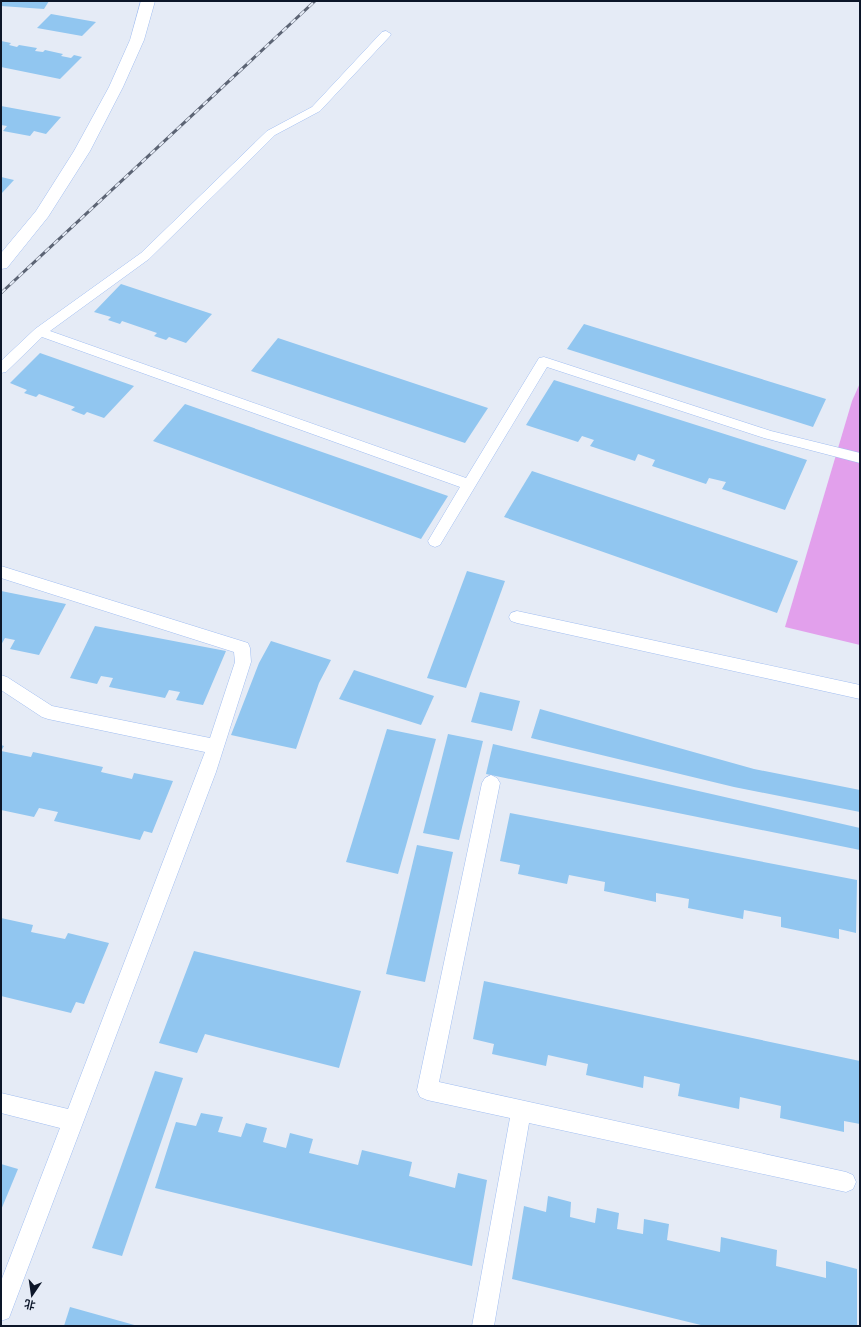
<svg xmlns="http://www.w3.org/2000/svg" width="861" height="1327" viewBox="0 0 861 1327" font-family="Lora,'Noto Sans SC',serif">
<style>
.green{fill:#e2a0ec}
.building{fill:#91c6f0}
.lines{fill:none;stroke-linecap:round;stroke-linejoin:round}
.service-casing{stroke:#a1bef2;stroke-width:1}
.minor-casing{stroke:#a1bef2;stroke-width:1}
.service{fill:#fff;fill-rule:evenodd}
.minor{fill:#fff;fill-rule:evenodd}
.rail-casing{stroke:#5c6474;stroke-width:3}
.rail{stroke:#e5ebf6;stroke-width:2;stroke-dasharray:6;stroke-linecap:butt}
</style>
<rect width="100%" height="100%" fill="#e5ebf6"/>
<path class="green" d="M860,383V645L785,627L852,401Z"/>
<g class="building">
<path d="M1,1H49L44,9L1,6Z"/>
<path d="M51,14L96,22L82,36L37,28Z"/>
<path d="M1,41L11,43L9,45L17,47L19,45L37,48L35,51L43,52L45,50L63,54L61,56L71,58L74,55L82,57L60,79L1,67Z"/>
<path d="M1,106L61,117L46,134L34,131L30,136L3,131L7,126L1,125Z"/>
<path d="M1,177L14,180L1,194Z"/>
<path d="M121,284L212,314L186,343L169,337L166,340L154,336L157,333L122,321L120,324L108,320L111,317L94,312Z"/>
<path d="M584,324L826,399L813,427L567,349Z"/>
<path d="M278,338L488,408L465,443L251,371Z"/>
<path d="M40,353L134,386L104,418L87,412L84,415L71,410L75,407L39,394L36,397L24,393L27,390L10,383Z"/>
<path d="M554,380L807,460L785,510L722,489L726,482L709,478L706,484L652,466L655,460L638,454L635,461L590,446L594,440L582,436L578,442L526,425Z"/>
<path d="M185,404L448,496L421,539L153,441Z"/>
<path d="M532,471L798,561L777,613L504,517Z"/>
<path d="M467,571L505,581L466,688L427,678Z"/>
<path d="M1,591L66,604L39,655L10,649L15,640L5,638L1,645Z"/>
<path d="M95,626L226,651L203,705L176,700L180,692L169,690L165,698L109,687L113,678L101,676L97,684L70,678Z"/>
<path d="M271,641L331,660L319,683L296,749L231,735L259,663Z"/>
<path d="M354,670L434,696L421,725L339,699Z"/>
<path d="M480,692L520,701L512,731L471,722Z"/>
<path d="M540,709L754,769L860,790V812L734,787L531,738Z"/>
<path d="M387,729L436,739L398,874L346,862Z"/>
<path d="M448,734L483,741L459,840L423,833Z"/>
<path d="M493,744L860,828V850L486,774Z"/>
<path d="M1,745L4,746L1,751L31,757L33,752L103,767L101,772L132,779L134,773L173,781L152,833L144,831L140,840L54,821L58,812L39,808L34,817L1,810Z"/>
<path d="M510,813L857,880L856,933L839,929V939L781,927V917L744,910L743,919L688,908L689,899L656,893V902L604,891L605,882L569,875L567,884L518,874L520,865L500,861Z"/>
<path d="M417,845L453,852L425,982L386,974Z"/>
<path d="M1,918L33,925L31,932L65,939L68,933L109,943L84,1004L76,1002L71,1013L1,996Z"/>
<path d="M194,951L361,991L339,1068L205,1034L197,1053L159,1043Z"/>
<path d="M484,981L860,1061V1124L844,1121V1132L780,1118L781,1106L740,1097L739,1109L678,1096L680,1084L644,1076L643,1088L586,1075L588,1064L548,1055L546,1066L492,1054L494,1044L473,1039Z"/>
<path d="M155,1071L183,1078L122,1256L92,1248Z"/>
<path d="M201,1113L223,1117L218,1132L241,1137L246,1123L267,1128L263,1142L286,1148L290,1133L313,1139L309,1153L358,1165L362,1150L412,1162L409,1176L455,1188L458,1173L487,1180L472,1266L155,1188L176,1122L196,1126Z"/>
<path d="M1,1164L18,1169L1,1210Z"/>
<path d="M548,1196L571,1202L570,1217L595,1223L597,1208L619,1213L617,1229L643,1234L644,1219L669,1224L667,1240L720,1252L721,1237L777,1250L776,1266L826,1278V1261L857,1269V1326H705L512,1279L524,1206L546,1212Z"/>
<path d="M70,1307L138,1326H64Z"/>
</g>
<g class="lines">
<defs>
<g id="service">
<path d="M386,31L391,34L390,36L320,111L275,135L149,259L50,331L466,478L539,358L544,357L771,431L860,453V463L764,438L547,367L440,545L435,547L430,545L428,541L460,487L42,337L6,372L1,373V361L35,329L141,253L267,131L312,107L382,32Z"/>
<path d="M1,566L248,643L250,648L251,662L216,772L12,1310L9,1318L1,1321V1281L60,1128L1,1113V1093L68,1109L205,752L48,719L42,717L1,690V675L7,677L52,706L210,738L235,662L234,652L1,578Z"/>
<path d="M517,611L860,685V699L517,623L511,621L509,617L511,613Z"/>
<path d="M491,775L497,778L500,783L439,1082L846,1172L853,1175L856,1182L853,1189L846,1192L529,1123L494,1326H472L510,1118L427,1100L420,1097L417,1090L482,783L485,778Z"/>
</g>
<path id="minor" d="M141,1H155L144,40L123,87L90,151L48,217L7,268L1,269V253L36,211L74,151L109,87L130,40Z"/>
</defs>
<use href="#service" class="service-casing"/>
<use href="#minor" class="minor-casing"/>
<use href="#service" class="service"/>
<use href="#minor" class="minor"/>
<defs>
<path id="rail" d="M1,293L315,1"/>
</defs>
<use href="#rail" class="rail-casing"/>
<use href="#rail" class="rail"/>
</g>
<rect width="861" height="1327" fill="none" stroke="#0c1629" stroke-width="4"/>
<g transform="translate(32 1295) rotate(193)" stroke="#e5ebf6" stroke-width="3" paint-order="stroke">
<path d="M0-3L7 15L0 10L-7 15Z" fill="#0c1629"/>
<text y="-6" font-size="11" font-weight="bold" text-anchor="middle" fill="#0c1629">北</text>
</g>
</svg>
